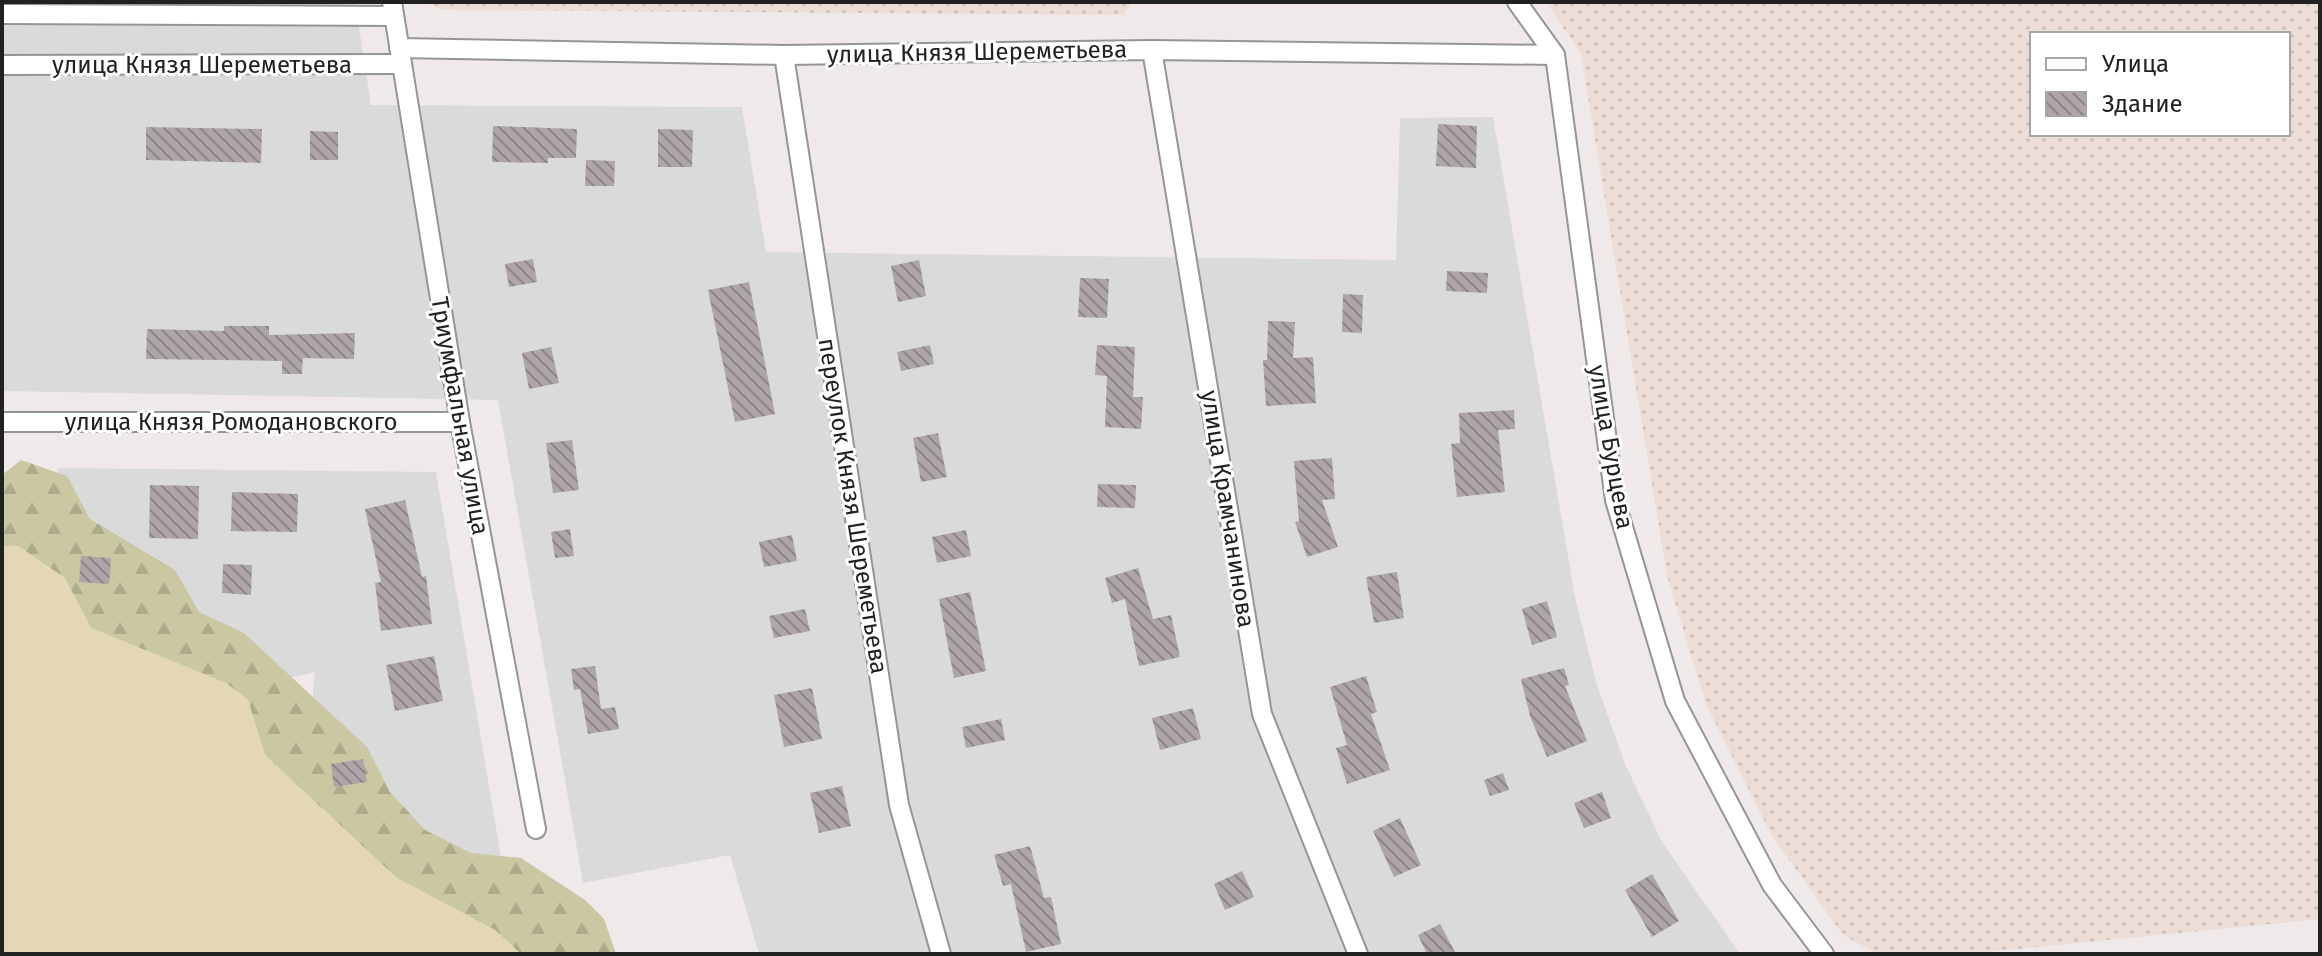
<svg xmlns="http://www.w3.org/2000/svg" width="2322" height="956" viewBox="0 0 2322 956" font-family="'Fira Sans',sans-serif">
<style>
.residential{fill:#dbdadb}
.farmland{fill:url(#farmland-dots);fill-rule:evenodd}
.grass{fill:#e3d7b6}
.forest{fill:url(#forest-firs)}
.building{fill:url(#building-back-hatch)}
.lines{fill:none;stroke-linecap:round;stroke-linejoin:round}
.minor-casing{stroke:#959595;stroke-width:22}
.minor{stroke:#fff;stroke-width:18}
.labels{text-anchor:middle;stroke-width:6;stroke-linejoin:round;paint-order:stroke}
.street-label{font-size:24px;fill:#212121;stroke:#fff}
</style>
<defs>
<pattern id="farmland-dots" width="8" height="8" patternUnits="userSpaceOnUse" patternTransform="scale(2)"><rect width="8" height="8" fill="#ecddd7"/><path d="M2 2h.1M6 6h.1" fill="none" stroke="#cabdb8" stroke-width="1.8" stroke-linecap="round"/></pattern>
<pattern id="forest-firs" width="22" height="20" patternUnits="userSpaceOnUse" patternTransform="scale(2)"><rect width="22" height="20" fill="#cac7a3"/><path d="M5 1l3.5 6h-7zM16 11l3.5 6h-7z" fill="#adab8c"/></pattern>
<pattern id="building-back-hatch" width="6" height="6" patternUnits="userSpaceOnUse" patternTransform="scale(2)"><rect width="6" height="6" fill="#aea5a8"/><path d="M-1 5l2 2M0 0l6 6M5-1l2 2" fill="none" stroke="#8d8688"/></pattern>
</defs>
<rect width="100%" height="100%" fill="#f0e9ea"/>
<g class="residential">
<path d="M2,2H355L371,105L742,107L766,252L1396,260L1400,118L1493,117L1575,597L1597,685L1625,764L1662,842L1740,954H759L730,855L583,883L498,400L2,391Z"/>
<path d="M58,468L436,472L502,863L392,869L379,796L302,810L315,672L208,697L212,628L64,607Z"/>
</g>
<g class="farmland">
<path d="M423,2H1132L1123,15L444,10Z"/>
<path d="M1546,2H2320V919L1965,954H1878L1843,935L1772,836L1705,702L1667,575L1581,54ZM2032,34H2288V134H2032Z"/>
</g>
<path class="grass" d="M2,546H18L65,578L91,628L226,683L248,700L265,755L397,878L495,930L521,954H2Z"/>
<path class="forest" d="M21,460L67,476L90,519L175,570L199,612L244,633L367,747L390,792L425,830L471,853L521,858L585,900L604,919L616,954H521L495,930L397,878L265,755L248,700L226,683L91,628L65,578L18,546H2V475Z"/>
<g class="building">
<path d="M1438,124L1477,126L1476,168L1436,166Z"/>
<path d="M493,126L577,129L576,158H548V163L492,162Z"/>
<path d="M146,127L262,129L261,163L146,160Z"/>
<path d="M658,129L693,130L692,167H658Z"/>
<path d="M310,131L338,132V160H310Z"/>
<path d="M586,160L615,161L614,186H585Z"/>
<path d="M533,259L537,282L509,287L505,264Z"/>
<path d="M919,260L926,296L898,302L891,266Z"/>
<path d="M1447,271L1488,273L1487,293L1446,291Z"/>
<path d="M1080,278L1109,279L1107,318L1078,317Z"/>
<path d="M749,282L775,414L735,422L708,290Z"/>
<path d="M1343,294L1363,295L1362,333L1342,332Z"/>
<path d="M1268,321L1295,322L1293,358L1313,357L1316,403L1266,406L1263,360H1267Z"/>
<path d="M224,326H269V335L355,333L354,359L303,358L302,374H282V361L146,359L147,329L224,331Z"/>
<path d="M930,345L934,364L901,371L897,352Z"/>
<path d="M1097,345L1135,347L1133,397H1143L1141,429L1105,427L1107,376L1095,375Z"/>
<path d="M551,347L559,383L529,389L522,353Z"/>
<path d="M1514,410L1515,429L1498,430L1505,492L1457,497L1451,444L1460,443L1459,413Z"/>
<path d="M938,433L947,477L921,482L913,438Z"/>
<path d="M572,440L579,490L553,493L546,443Z"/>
<path d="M1332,458L1335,499L1322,500L1338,547L1307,557L1295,522L1299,521L1294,461Z"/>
<path d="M1098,484L1136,485L1135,508L1097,507Z"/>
<path d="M150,485L199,486L198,539L149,538Z"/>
<path d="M232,492L298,494L297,532L231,531Z"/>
<path d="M405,500L422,577L426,576L432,624L381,631L375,583L381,582L365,509Z"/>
<path d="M570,529L574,556L555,558L551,532Z"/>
<path d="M966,530L971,556L937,563L932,537Z"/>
<path d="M792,535L797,561L764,567L759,542Z"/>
<path d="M81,556L111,558L109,584L79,582Z"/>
<path d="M223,564L252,565L251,595L222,593Z"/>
<path d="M1138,568L1153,619L1171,615L1180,657L1139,666L1125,599L1112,603L1105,578Z"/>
<path d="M1397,572L1404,618L1374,623L1366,577Z"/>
<path d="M970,592L986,671L954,678L939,599Z"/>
<path d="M1547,601L1557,637L1532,645L1522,609Z"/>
<path d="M805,609L810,631L774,638L769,616Z"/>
<path d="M434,656L443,701L395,711L386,665Z"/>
<path d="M595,666L601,709L615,707L619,729L588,734L580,689L574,690L571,669Z"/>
<path d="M1564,668L1569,685L1565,686L1587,741L1547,757L1530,716L1521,679Z"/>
<path d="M1366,676L1377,712L1371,714L1390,770L1347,784L1336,748L1347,745L1330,687Z"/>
<path d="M812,688L822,739L784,747L774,695Z"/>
<path d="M1193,708L1201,739L1160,750L1152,718Z"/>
<path d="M1001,719L1005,740L966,748L962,727Z"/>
<path d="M363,759L367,782L334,787L331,764Z"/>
<path d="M1503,773L1509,790L1490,796L1484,780Z"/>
<path d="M842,786L851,826L819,833L810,793Z"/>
<path d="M1602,792L1611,818L1584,828L1574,803Z"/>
<path d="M1400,818L1421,865L1394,877L1373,831Z"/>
<path d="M1030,846L1044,898L1051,897L1061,944L1026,952L1011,884L1003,886L994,855Z"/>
<path d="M1242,871L1254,897L1225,910L1214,884Z"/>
<path d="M1652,874L1679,921L1652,937L1625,890Z"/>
<path d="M1440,924L1456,954H1427L1418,935Z"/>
</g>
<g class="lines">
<defs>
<g id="minor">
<path d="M392,2L460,422L536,829"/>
<path d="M1517,2L1555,55L1615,500L1675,701L1772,885L1824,954"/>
<path d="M2,14L394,16"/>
<path d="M399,48L784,55L1152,50L1555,55"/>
<path d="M1152,50L1262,714L1358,954"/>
<path d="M784,55L899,805L941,954"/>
<path d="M2,65L401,64"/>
<path d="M2,422H460"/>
</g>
</defs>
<use href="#minor" class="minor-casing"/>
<use href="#minor" class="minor"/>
</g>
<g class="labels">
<g class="street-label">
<text transform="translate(977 52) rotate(-1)" y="8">улица Князя Шереметьева</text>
<text x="202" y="73">улица Князя Шереметьева</text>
<text transform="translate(460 416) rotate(80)" y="8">Триумфальная улица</text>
<text x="231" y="430">улица Князя Ромодановского</text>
<text transform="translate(1611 447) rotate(80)" y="8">улица Бурцева</text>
<text transform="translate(853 506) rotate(81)" y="8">переулок Князя Шереметьева</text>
<text transform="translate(1228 509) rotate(81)" y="8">улица Крамчанинова</text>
</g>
</g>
<rect width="2322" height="956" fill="none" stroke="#212121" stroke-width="8"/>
<rect x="2030" y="32" width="260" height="104" fill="#ffffff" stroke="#a6a6a6" stroke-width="2"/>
<rect x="2046" y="58" width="40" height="12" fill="#ffffff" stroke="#a6a6a6" stroke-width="2"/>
<text x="2102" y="72" font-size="24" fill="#212121">Улица</text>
<rect x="2046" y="92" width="40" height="24" fill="url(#building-back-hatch)" stroke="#a6a6a6" stroke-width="2"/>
<text x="2102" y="112" font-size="24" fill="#212121">Здание</text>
</svg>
